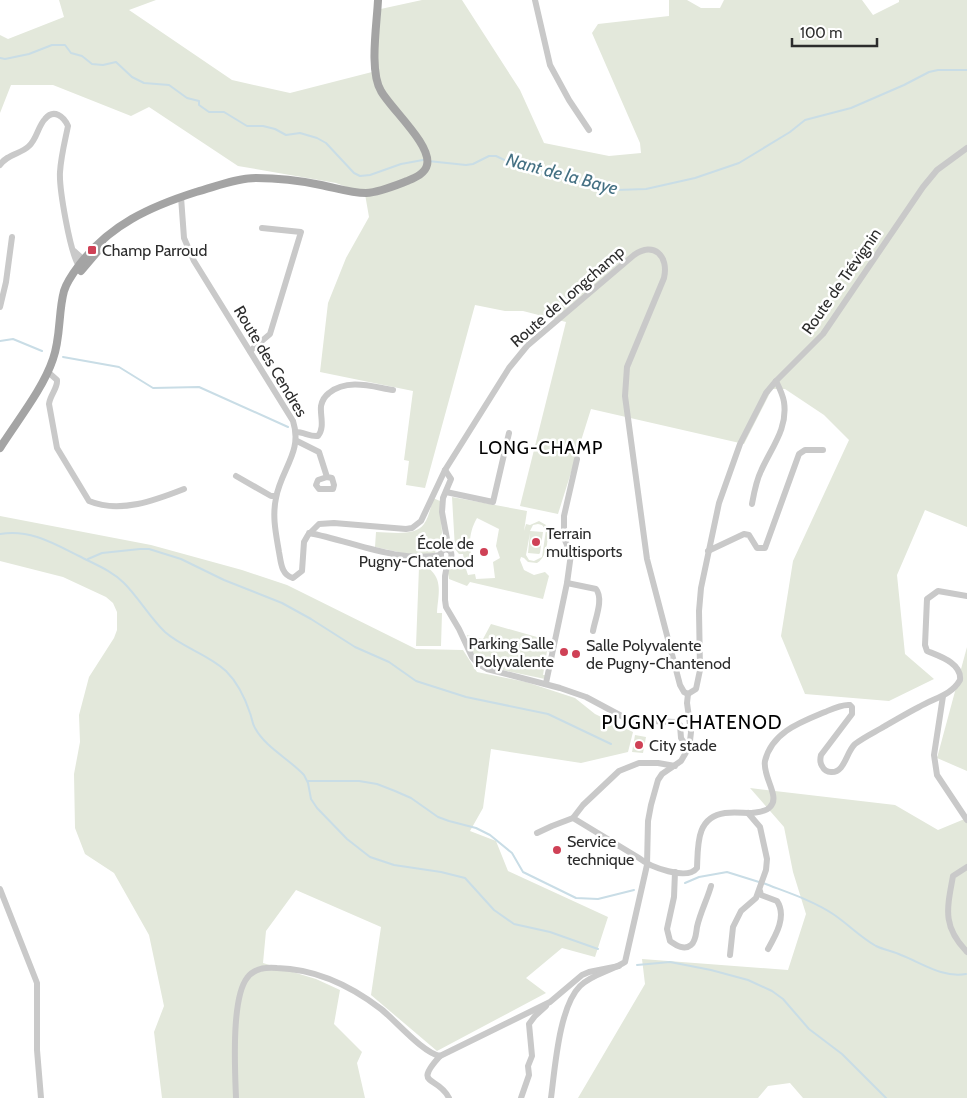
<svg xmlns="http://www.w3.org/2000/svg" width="967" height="1098" viewBox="0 0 967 1098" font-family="Cabin,sans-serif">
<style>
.green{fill:#e3e8db;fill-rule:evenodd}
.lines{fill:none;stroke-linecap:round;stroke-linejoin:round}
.stream{stroke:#c9dde6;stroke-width:2}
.minor{stroke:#c9c9c9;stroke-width:6}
.major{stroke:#a4a4a4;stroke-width:8}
.poi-dot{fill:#cf4156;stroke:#fff;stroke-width:2}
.labels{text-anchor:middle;stroke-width:5;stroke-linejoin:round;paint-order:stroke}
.poi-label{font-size:16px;fill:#2c2c2c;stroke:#fff;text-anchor:start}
.street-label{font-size:16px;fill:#2c2c2c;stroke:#fff}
.water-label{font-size:18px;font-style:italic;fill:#447083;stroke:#fff}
.neighbourhood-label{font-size:18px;letter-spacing:1px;fill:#000;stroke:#fff}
.quarter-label{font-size:19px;letter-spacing:1px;fill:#000;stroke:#fff}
</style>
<rect width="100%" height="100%" fill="#fff"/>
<g class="green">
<path d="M59,0H156L129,10L232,80L290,93L372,72L376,10L422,0H462L520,90L544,143L609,156L641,153L640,143L592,33L598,24L669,16V0H687L701,8H720L724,0H862L873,15L899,2V0H967V527L925,510L897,575L905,654L934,679L889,701L805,694L781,636L793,561L849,440L824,415L785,389H772L744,444L591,409L558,514L520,506L566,322L523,311H505L475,305L425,488L406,485L409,461L404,460L413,391L320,372L328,303L346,258L369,217L365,194L336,183L238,166L149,107L131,116L53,85H11L0,113V35L8,39L64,17Z"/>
<path d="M452,497L527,511L524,531L526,524L530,525L539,521L546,525C550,535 547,558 537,563L528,562L524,558L521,557L520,560L524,570L534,575L545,572L549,576L543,599L470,582L467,586L449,579L447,568L451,564H456L466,569L468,575L475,574L476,579L495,578L493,562L500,558L496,546L499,529L477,518C468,534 469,546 473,562L464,560L463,554H459L455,549ZM538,524L542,525L546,530L542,557L534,561L529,560L526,555L530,533L528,553L539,554L540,553L543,532L530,531L533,525Z"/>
<path d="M433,498L440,501L442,533L435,553L417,556L375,547L376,532C390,532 415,537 424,524C429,517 431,506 433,498Z"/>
<path d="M0,516L151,545L242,570L287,585L416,649L463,650L477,672L526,682L575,698L595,714L633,732L628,752L581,763L491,749L483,808L470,831L496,841L508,871L608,917L595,957L562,948L526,978L546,993L437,1051L371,995L381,927L296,890L266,931L263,963L316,979L340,990L334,1024L362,1052L357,1063L365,1098H162L154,1032L164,1006L149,935L114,873L85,854L75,828L74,774L80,742L79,715L89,677L114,638L117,630V612L113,603L106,597L63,577L0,561Z"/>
<path d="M419,567H427C444,579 438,595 437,613H442L441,646H416Z"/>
<path d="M491,624L551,641L550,652L547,651L543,675H546L545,679L488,667L473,654L467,635L483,639Z"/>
<path d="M967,647V771L937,758Z"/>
<path d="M635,735L646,737L643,753L632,752Z"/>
<path d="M750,788L895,805L938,830L967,818V1098H803L790,1083L768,1086L758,1098H578L645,984L642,959L788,970L806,914L793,872L784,827Z"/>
</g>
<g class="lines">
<g class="stream">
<path d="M0,58L5,59L29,54L52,45H65L71,53L82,56L92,64L103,65L116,62L132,77L144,83L169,85L187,98L199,101V105L209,112H224L247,126H263L275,129L286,135L300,133L317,138L326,143L354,173L360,176L370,175L401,164L423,160"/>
<path d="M428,161L466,165L473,164L489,156H496L511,163L548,174L616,190L646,189L695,178L739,163L790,132L805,120L851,108L904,85L929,72L938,70H967"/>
<path d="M0,341L13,339L42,351"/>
<path d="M63,357L119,367L153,388L199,387L288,427"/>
<path d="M0,534C30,529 53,543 79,556C94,564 111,570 124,583C139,598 150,618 165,632C183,648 208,654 226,671C237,682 245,698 250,713C252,718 252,723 255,728C266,748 288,758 304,775L308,783L311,799L317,808L347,839L370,857L394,865L441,872L465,878L494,910L514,924L550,932L598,949"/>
<path d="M88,559L102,553L140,549H149L181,559L224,580L282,603L311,619L355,647L389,662L416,681L466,697L548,714L611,744"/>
<path d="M308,781H359L377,784L395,791L411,798L438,817L449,821L476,828L490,835L512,853L523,872L576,898L598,899L634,890"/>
<path d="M685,883L699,877L727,872L759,882"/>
<path d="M763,883C786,892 812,900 833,914C848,924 860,937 876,946C884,950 893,951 901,955C922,963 942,978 966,974"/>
<path d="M637,965L670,962L711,970L748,980L772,991L783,999L809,1029L842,1054L886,1098"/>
</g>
<g class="minor">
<path d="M535,0L550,65L569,100L589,130"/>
<path d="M0,165C7,154 21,154 29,146C37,139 38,126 45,119C54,108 64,117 68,126C65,141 61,156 60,172C59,188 70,253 79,266L84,267V260L74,251"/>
<path d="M181,197L184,238L194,261L293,421C303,452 281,469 276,498C272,517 276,534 279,552C281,562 281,575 293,578L302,571L304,542L308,535L319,524L334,523L406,529L412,528L421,521L445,470L509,368L527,346L634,255C654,241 669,256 664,278L627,367L625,396L647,559L680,685L684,692L688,694"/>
<path d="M0,307L6,282L12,237"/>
<path d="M250,351L270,334L301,232L262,228"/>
<path d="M48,372L57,380C58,388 50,395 49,404L57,448L89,501C120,514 156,500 184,489"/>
<path d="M296,432C304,432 310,437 318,436C325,427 320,416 321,406C322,401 325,396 329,393C348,378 373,387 393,390"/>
<path d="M297,441L319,452L327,477L332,478L334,485L333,489H319L316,485L318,480L327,477"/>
<path d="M445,470L451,479L443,498L442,512L449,550"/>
<path d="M236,476L271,496H276"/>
<path d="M446,492L493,502L509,433"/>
<path d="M752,504C754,493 756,481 761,471C771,448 788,429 784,402C783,395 779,387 776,381"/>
<path d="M309,533C352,541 396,563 441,555"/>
<circle cx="446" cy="555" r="5.5"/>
<path d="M708,551L744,534L749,535L757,548H765L799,454L805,450H823"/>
<path d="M448,560L445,576V600L446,607L459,629L472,657L478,664L487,669L560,688L586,697L629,720L676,722L680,725L681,738L688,749"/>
<path d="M567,583L596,589C604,599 595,619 593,631"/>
<path d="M546,683L567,583L571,554L564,538V516L577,459"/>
<path d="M688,694L696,689L700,670L699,611L701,588L719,503L740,444L766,393L776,381L823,334L923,187L937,170L967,148"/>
<path d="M943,696L934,755L937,775L967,820"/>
<path d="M675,766L658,763H639L619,771L583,805L573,818L639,858C650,867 687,881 697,868C698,845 696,817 725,813C734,812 743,813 752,813C758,812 766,812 770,807C781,797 762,776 765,761C772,732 801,722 825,712C832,709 842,704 850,705L852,707V714L821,755C820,759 820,763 822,766C824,770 827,772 831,772C845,773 846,752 855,744C864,737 875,732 885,726C896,720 907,713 919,707C933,698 951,696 960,680C962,663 939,656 927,651L925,645L927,599L938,591L967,596"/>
<path d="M537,833L552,826L573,818"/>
<path d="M967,867L953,876C947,909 942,926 967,952"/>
<path d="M675,872L674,897L667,929L670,941C676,945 684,951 691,945C696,941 696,933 697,927C700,913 707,900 711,886"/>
<path d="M0,889L37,983V1050L41,1098"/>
<path d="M760,891L761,895L777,901C787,916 776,935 768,949"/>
<path d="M730,955L733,927L741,911L756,898L766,870L767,859L760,827L748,813"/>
<path d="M440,1056C412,1087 438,1075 449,1098"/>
<path d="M236,1098C235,1071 231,999 247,978C254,968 266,967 277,968C316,969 351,986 381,1009C396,1021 423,1053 440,1056L550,1002L582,975L589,972L619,966"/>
<path d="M521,1098L529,1075L528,1066L532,1056L529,1024L535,1016L546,1006"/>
<path d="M551,1098C555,1068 559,1007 580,986C592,974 611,971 625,962L647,865L648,821L651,805L658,780L662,774L681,761L688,749L690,741L691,732L687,703L688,694"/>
</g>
<g class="major">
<path d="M81,271L103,245"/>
<path d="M0,448C17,421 43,389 53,359C61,337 58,313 64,291C67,281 74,272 80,264C110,225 149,207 196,192C215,187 236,178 256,178C275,178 302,181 321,185C336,188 351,193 366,193C380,192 394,186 407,181C414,178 425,174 427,165C432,145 391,109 381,91C369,71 377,24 378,0"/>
</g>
</g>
<g class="poi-dot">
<rect x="87" y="245" width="10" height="10" rx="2.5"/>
<circle cx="536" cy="542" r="5"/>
<circle cx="484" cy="552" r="5"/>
<circle cx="564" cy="652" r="5"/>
<circle cx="576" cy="654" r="5"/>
<circle cx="639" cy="745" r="5"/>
<circle cx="557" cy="850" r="5"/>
</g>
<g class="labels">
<g class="poi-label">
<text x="102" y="256">Champ Parroud</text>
<text x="546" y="539">Terrain<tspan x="546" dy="18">multisports</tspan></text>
<text x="474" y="549" text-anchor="end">École de<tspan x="474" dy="18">Pugny-Chatenod</tspan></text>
<text x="554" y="649" text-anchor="end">Parking Salle<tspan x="554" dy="18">Polyvalente</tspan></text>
<text x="586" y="651">Salle Polyvalente<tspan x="586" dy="18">de Pugny-Chantenod</tspan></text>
<text x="649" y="751">City stade</text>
<text x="567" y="847">Service<tspan x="567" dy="18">technique</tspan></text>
</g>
<g class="street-label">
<text transform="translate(841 281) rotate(-55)" y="6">Route de Trévignin</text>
<text transform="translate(567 296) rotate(-41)" y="6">Route de Longchamp</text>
<text transform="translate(271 361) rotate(59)" y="6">Route des Cendres</text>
</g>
<g class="water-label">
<text transform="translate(562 174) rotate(15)" y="6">Nant de la Baye</text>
</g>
<g class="neighbourhood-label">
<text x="541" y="454">LONG-CHAMP</text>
</g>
<g class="quarter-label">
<text x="692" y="729">PUGNY-CHATENOD</text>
</g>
</g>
<path d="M792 38v8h85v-8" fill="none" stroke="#2c2c2c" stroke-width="2.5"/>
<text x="800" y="38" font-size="15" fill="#2c2c2c" stroke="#ffffff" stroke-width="4" paint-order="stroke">100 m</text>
</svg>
